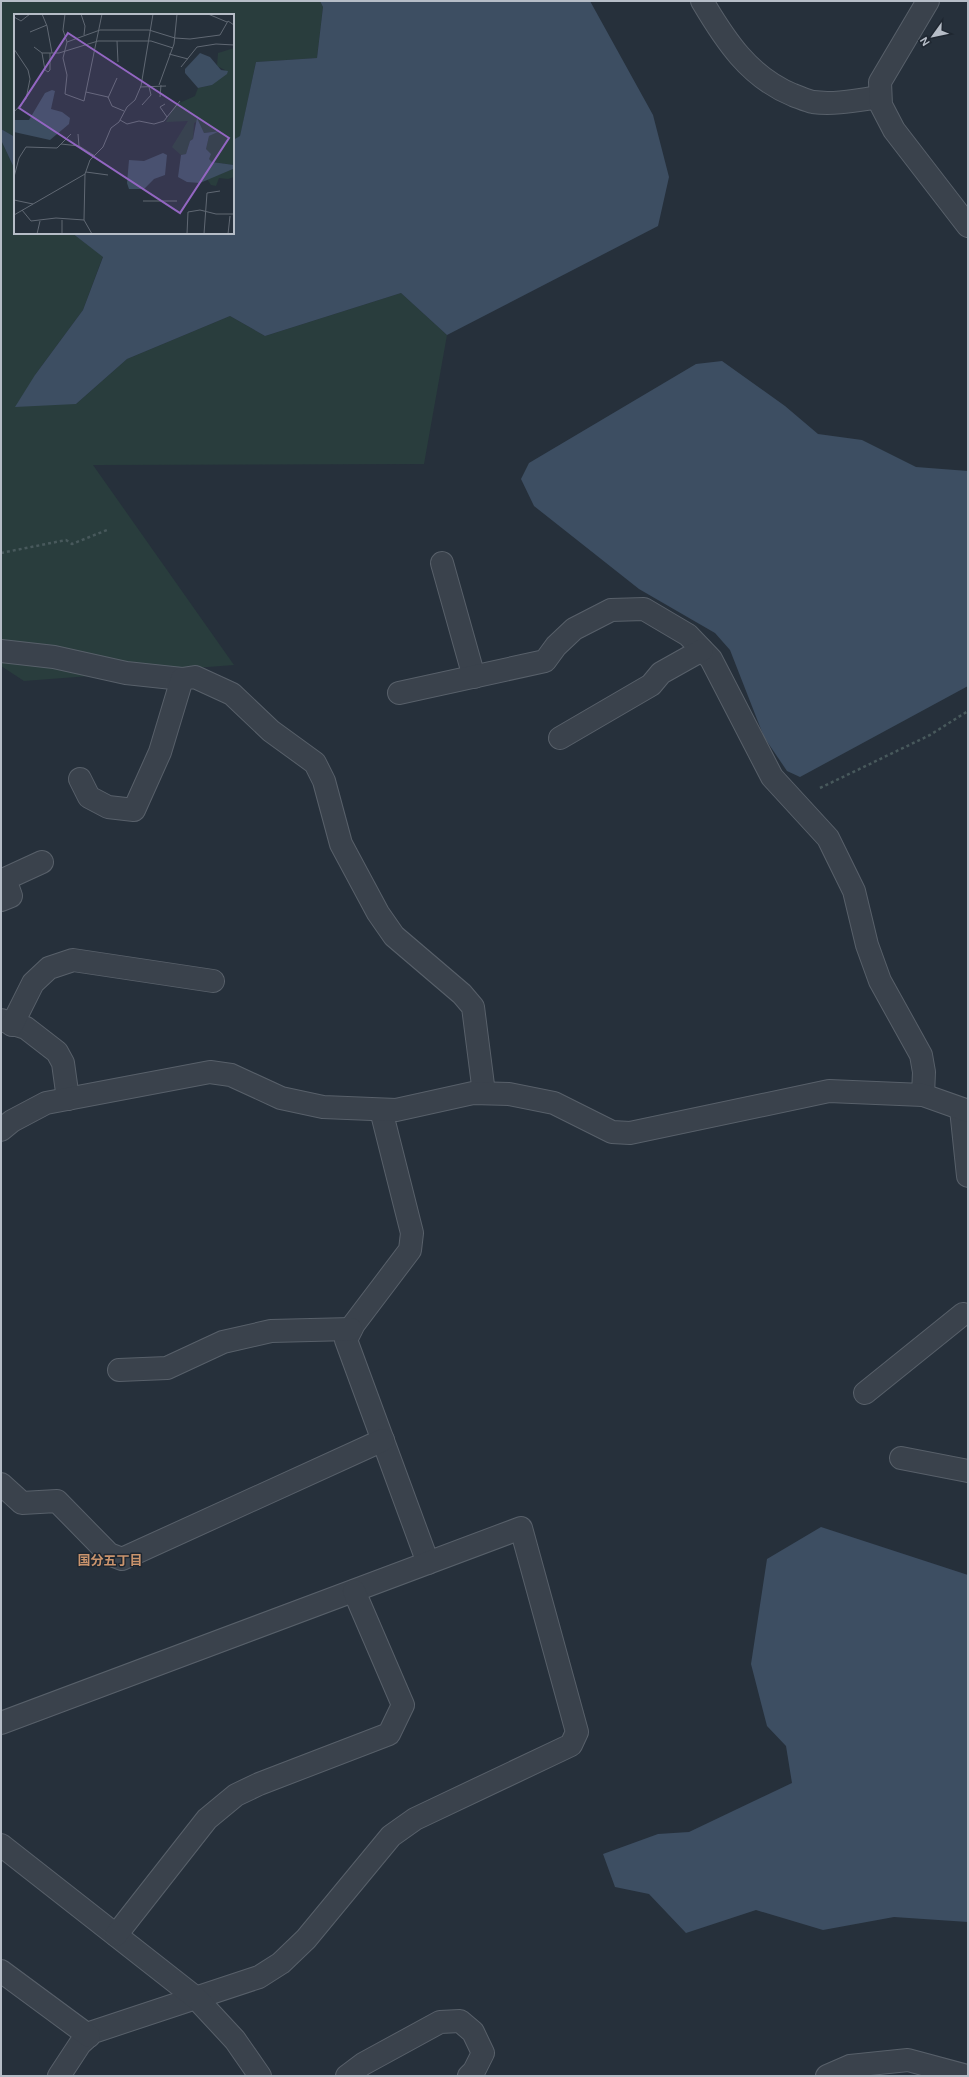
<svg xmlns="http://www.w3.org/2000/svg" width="969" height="2077" viewBox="0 0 969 2077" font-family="'DM Sans','Noto Sans JP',sans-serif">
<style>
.green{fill:#293d3d}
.water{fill:#3d4e62}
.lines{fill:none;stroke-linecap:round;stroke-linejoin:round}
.minor-casing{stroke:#58606a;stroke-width:24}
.path{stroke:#48595c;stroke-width:2.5;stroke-dasharray:3 3;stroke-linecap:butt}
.minor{stroke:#3a424c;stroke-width:22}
.labels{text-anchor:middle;stroke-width:3;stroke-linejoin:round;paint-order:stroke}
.neighbourhood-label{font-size:13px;font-weight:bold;fill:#ca946d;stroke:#1f2731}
.inset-road{fill:none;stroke:#606873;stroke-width:1}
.view{fill:#9366c2;fill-opacity:0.15;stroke:#9366c2;stroke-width:2}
.inset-edge{fill:none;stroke:#b6bdc7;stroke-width:2}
</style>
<rect width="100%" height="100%" fill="#26303b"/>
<g class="green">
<path d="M1,1H320L323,7L317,58L256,62L240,137L233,140V15H15V137L1,129Z"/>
<path d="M1,140L15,170V233H72L103,256L83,310L35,375L76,404L127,359L230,316L265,336L401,293L447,335L424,464L93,465L234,665L24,681L1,666Z"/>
</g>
<g class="water">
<path d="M320,1H590L653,115L669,177L658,226L447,335L401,293L265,336L230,316L127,359L76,404L15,407L35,375L83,310L103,257L72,233H233V140L240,136L256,62L317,58L323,7Z"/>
<path d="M1,129L15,137V170L1,140Z"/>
<path d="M722,361L785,406L818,434L862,440L916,467L968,471V686L800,777L787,771L764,737L730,650L715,633L639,589L534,506L521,479L529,463L696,364Z"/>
<path d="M821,1527L968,1575V1922L894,1917L823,1930L756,1910L686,1933L649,1894L615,1887L603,1854L658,1834L689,1832L792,1783L786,1746L767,1726L751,1664L767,1559Z"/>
</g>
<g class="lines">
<defs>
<g id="minor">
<path d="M702,1C725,40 749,77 793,95C799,97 807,101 813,102C835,105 858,100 880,97"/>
<path d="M928,1L880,82L881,105L894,130L968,226"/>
<path d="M442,563L474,677"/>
<path d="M1,651L54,657L126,673L182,679"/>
<path d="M399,693L545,661L556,646L574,629L611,610L644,609L688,635L711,659L772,777L828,838L854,891L867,945L880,981L921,1055L924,1072L923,1095"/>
<path d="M560,738L651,685L661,673L702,650"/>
<path d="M80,779L89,797L108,807L134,810L160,752L182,679L195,677L232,694L271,731L315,763L324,781L341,844L378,913L394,936L462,994L473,1007L484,1093"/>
<path d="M1,900L11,896L5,879L42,862"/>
<path d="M1,1020L26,1028L57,1052L63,1063L68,1099"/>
<path d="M12,1025L33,983L49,968L73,960L213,981"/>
<path d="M961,1109L968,1176"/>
<path d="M381,1110L412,1233L410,1250L354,1324L346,1340L428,1563"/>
<path d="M1,1130L12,1121L46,1103L210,1072L231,1075L281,1098L323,1107L396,1110L473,1093L509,1094L554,1103L612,1132L630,1133L829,1091L923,1095L968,1111"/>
<path d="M119,1370L167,1368L223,1342L271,1331L351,1329"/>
<path d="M865,1393L963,1314"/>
<path d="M901,1458L968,1471"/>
<path d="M1,1484L22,1503L57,1501L109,1554L122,1559L383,1440"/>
<path d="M1,1723L521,1528L577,1732L571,1745L415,1819L391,1836L306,1939L281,1963L259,1977L93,2032L80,2044L59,2076"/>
<path d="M1,1845L196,1998L235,2040L260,2076"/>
<path d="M116,1935L207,1819L236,1795L259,1784L389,1734L403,1705L354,1591"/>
<path d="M1,1971L89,2036"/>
<path d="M347,2076L363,2064L440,2022L460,2021L473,2032L483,2053L474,2071L469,2076"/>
<path d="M827,2076L850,2066L908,2060L967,2076"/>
</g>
</defs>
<use href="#minor" class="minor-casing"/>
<g class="path">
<path d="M1,553L66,540L72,544L107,530"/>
<path d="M820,788L930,735L968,711"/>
</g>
<use href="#minor" class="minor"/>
</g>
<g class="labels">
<g class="neighbourhood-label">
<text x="110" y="1565">国分五丁目</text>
</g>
</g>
<g transform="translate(14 14)">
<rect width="220" height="220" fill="#26303b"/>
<path d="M220,34V151L198,148L195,145L192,135L195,122L205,117L190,119L184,107L180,109L179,125L176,127L172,140L167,141L158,133L174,107L152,108L161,91L181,82L184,74L198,71L211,56L203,52L204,39ZM220,152V163L214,165L205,164L202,172L197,171L193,165L219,155Z" fill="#293d3d"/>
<path d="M186,39L196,43L207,56L214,57L213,60L198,71L184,74L171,59V55ZM38,76L41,77L37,95L48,98L56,104L55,110L36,126L0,118V106H15L31,79ZM183,104L190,119L206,117L195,122L192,135L197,140L195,145L198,148L220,151L219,155L186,169L173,168L164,163L167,141L172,140L176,127L179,125ZM149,139L153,141L151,161L140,165L130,175H115L113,169L115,146L130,147Z" fill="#3d4e62"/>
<path class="inset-road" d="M28,0L33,12L38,39M51,0L49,16L53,28L49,44L53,61L51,80L70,87L88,0M67,0L71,12L70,21M194,0L213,8M0,3L7,7L16,0M16,18L33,11M103,27L104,48M53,28L86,16H135L161,24L176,25L206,21L214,7L220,11M20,33L28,39H45L84,27H137L159,34M0,35L14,56L16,65L12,85L0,98M28,39L31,56L34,58L36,56V39M155,40L174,45M167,53L183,33L202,30L220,31M145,71L160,30L163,0M126,73L152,72M72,78L94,83L98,92L110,97M146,83L147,71M94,84L103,64M128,91L137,81L135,73M153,103L166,87M106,106L113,110L125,107L140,110L150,107L153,103L146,93L151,90M64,120L65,132M47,130L65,132L81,142M72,158L94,161M0,163L5,144L12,133L43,134L57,120M0,186L19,190M129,187H163M8,196L17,207L42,204L70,206M0,201L71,160M23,220L26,207M48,220V206M78,220L70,206L71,160L76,146L89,133L97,114L105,108L113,93L121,86L127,72L139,0M173,220L174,198L186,196L202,200H220M190,220L193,179L206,177M214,220L216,202"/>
<path class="view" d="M54,19L215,124L166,199L5,94Z"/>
<rect width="220" height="220" class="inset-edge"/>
</g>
<rect width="969" height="2077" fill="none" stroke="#b6bdc7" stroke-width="4"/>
<g transform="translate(933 36) rotate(237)" stroke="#1f2731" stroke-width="3" paint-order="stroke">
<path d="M0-3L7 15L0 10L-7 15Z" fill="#b6bdc7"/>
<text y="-6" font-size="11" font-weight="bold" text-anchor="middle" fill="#b6bdc7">N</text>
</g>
</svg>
